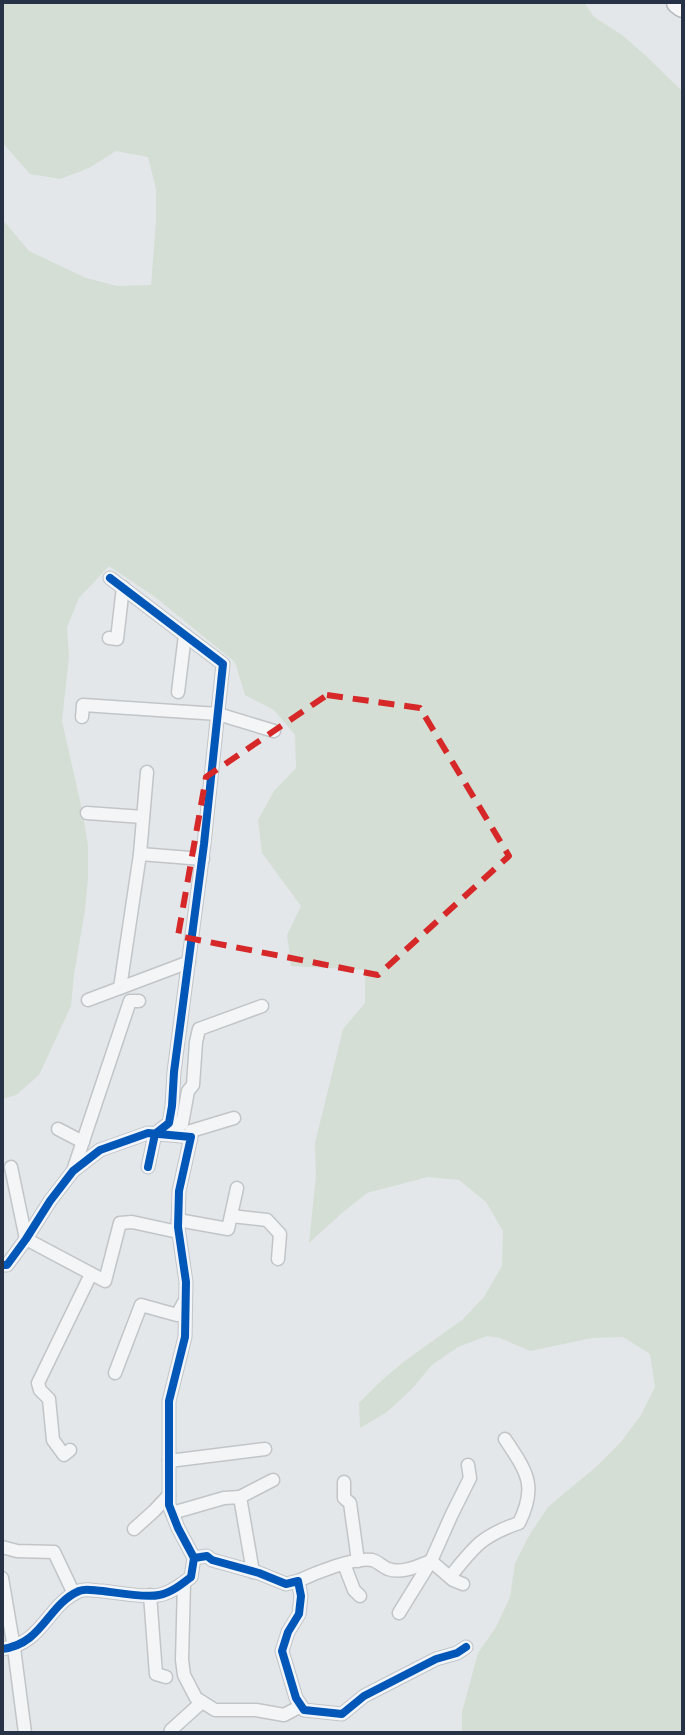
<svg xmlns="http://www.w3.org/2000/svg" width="685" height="1735" viewBox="0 0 685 1735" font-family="'Source Sans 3',sans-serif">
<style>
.green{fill:#d4ded4}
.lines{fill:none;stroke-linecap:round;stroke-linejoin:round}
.street-casing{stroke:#c2c5c8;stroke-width:15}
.highway-casing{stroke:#b6babf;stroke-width:27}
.street{stroke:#f3f5f6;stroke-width:12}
.highway{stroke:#f7f7f8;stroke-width:24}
.cycleway-casing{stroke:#f2f5f9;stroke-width:13}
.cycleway{stroke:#0057b8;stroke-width:8}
.marked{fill:none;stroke:#d62828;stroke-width:6;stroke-dasharray:16 10;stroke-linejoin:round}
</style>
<rect width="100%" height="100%" fill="#e4e7ea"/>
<path class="green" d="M2,2H584L594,17L622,35L645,55L683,92V1733H462V1712L478,1653L496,1627L510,1597L515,1563L530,1534L548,1507L597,1466L620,1443L641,1415L655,1387L650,1354L623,1337L592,1338L530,1351L500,1338L487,1336L458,1347L432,1365L411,1390L387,1412L360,1428L359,1403L382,1380L406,1360L462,1320L484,1297L502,1266L503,1231L486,1202L459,1180L428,1177L367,1193L342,1213L309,1243L316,1176L315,1143L343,1029L365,1003V970L291,966L287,935L301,906L262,853L258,820L274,791L296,768L295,735L274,710L245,695L235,662L155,597L109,566L79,598L67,627L69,656L62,721L83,814L88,846V878L85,910L74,974L71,1006L39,1075L16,1095L2,1099V219L29,251L86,278L117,286L151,285L156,222V189L148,157L116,151L89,168L60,179L30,174L2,142Z"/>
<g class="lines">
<defs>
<g id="street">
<path d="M110,578L223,664L204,844L174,1072L172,1106L169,1123L155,1134L148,1167"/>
<path d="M109,638L117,639L123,587"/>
<path d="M178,692L185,635"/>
<path d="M82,717L83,705L218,714L274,731"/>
<path d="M147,772L140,854L120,988L189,962"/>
<path d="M87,813L143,817"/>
<path d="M140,854L203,859"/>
<path d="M88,1000L120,988"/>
<path d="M169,1123L182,1124L188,1091L193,1085L196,1042L199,1029L262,1006"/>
<path d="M58,1129L83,1142"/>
<path d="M191,1131L234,1118"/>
<path d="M11,1167L26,1239L105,1281L120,1223L132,1222L178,1232"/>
<path d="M73,1171L130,1001H139"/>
<path d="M231,1216L267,1220L280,1234L278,1259"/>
<path d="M178,1220L228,1229L237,1188"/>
<path d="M2,1265H7L26,1239L50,1201L73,1171L100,1150L148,1133L191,1137L179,1191L178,1227L186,1282L185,1337L169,1401V1505L178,1528L194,1558L191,1577C182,1584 171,1593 159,1595C146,1598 118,1593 103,1591C95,1591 86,1588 79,1591C47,1605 43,1644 2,1649"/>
<path d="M115,1373L141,1305L177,1315L184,1302"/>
<path d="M70,1450L64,1455L53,1440L49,1399L40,1390L38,1383L91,1274"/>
<path d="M169,1461L265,1449"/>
<path d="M344,1482V1498L350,1503L358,1561"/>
<path d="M240,1497L273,1480"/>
<path d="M172,1513L224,1498L240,1497L253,1572"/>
<path d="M134,1529L154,1511L169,1495"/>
<path d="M2,1547L17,1551L54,1552L74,1594"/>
<path d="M194,1558L207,1556L212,1560L259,1573L286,1584L298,1581L301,1596L299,1614L288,1632L282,1651L296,1698L304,1710L342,1714L364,1696L436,1659L457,1653L466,1647"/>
<path d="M344,1564L354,1590L360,1596"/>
<path d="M450,1577C474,1547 481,1536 519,1523C538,1485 526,1471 505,1439"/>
<path d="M2,1578L14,1648L25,1733"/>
<path d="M298,1581C315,1573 354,1557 372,1560C377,1561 383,1567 388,1569C402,1574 418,1566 431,1561L453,1580L463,1584"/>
<path d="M184,1583L182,1660L184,1675L196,1698L215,1710H256L284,1715L301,1706"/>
<path d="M150,1595L156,1674L166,1677"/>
<path d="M399,1613L431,1561L452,1514L470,1478L468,1465"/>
<path d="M170,1733L171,1730L202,1702"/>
</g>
<path id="highway" d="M679,2L683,5"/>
</defs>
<use href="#street" class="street-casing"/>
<use href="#highway" class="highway-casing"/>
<use href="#street" class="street"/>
<use href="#highway" class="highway"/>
<defs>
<g id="cycleway">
<path d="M110,578L223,664L204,844L174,1072L172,1106L169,1123L155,1134L148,1167"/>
<path d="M2,1265H7L26,1239L50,1201L73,1171L100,1150L148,1133L191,1137L179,1191L178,1227L186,1282L185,1337L169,1401V1505L178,1528L194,1558L191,1577C182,1584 171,1593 159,1595C146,1598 118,1593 103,1591C95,1591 86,1588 79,1591C47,1605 43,1644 2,1649"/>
<path d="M194,1558L207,1556L212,1560L259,1573L286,1584L298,1581L301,1596L299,1614L288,1632L282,1651L296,1698L304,1710L342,1714L364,1696L436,1659L457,1653L466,1647"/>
</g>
</defs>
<use href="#cycleway" class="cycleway-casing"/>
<use href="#cycleway" class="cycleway"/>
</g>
<path class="marked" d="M327,695L420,708L509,856L378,975L178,936L206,777Z"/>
<rect width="685" height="1735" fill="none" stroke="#283246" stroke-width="8"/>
</svg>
